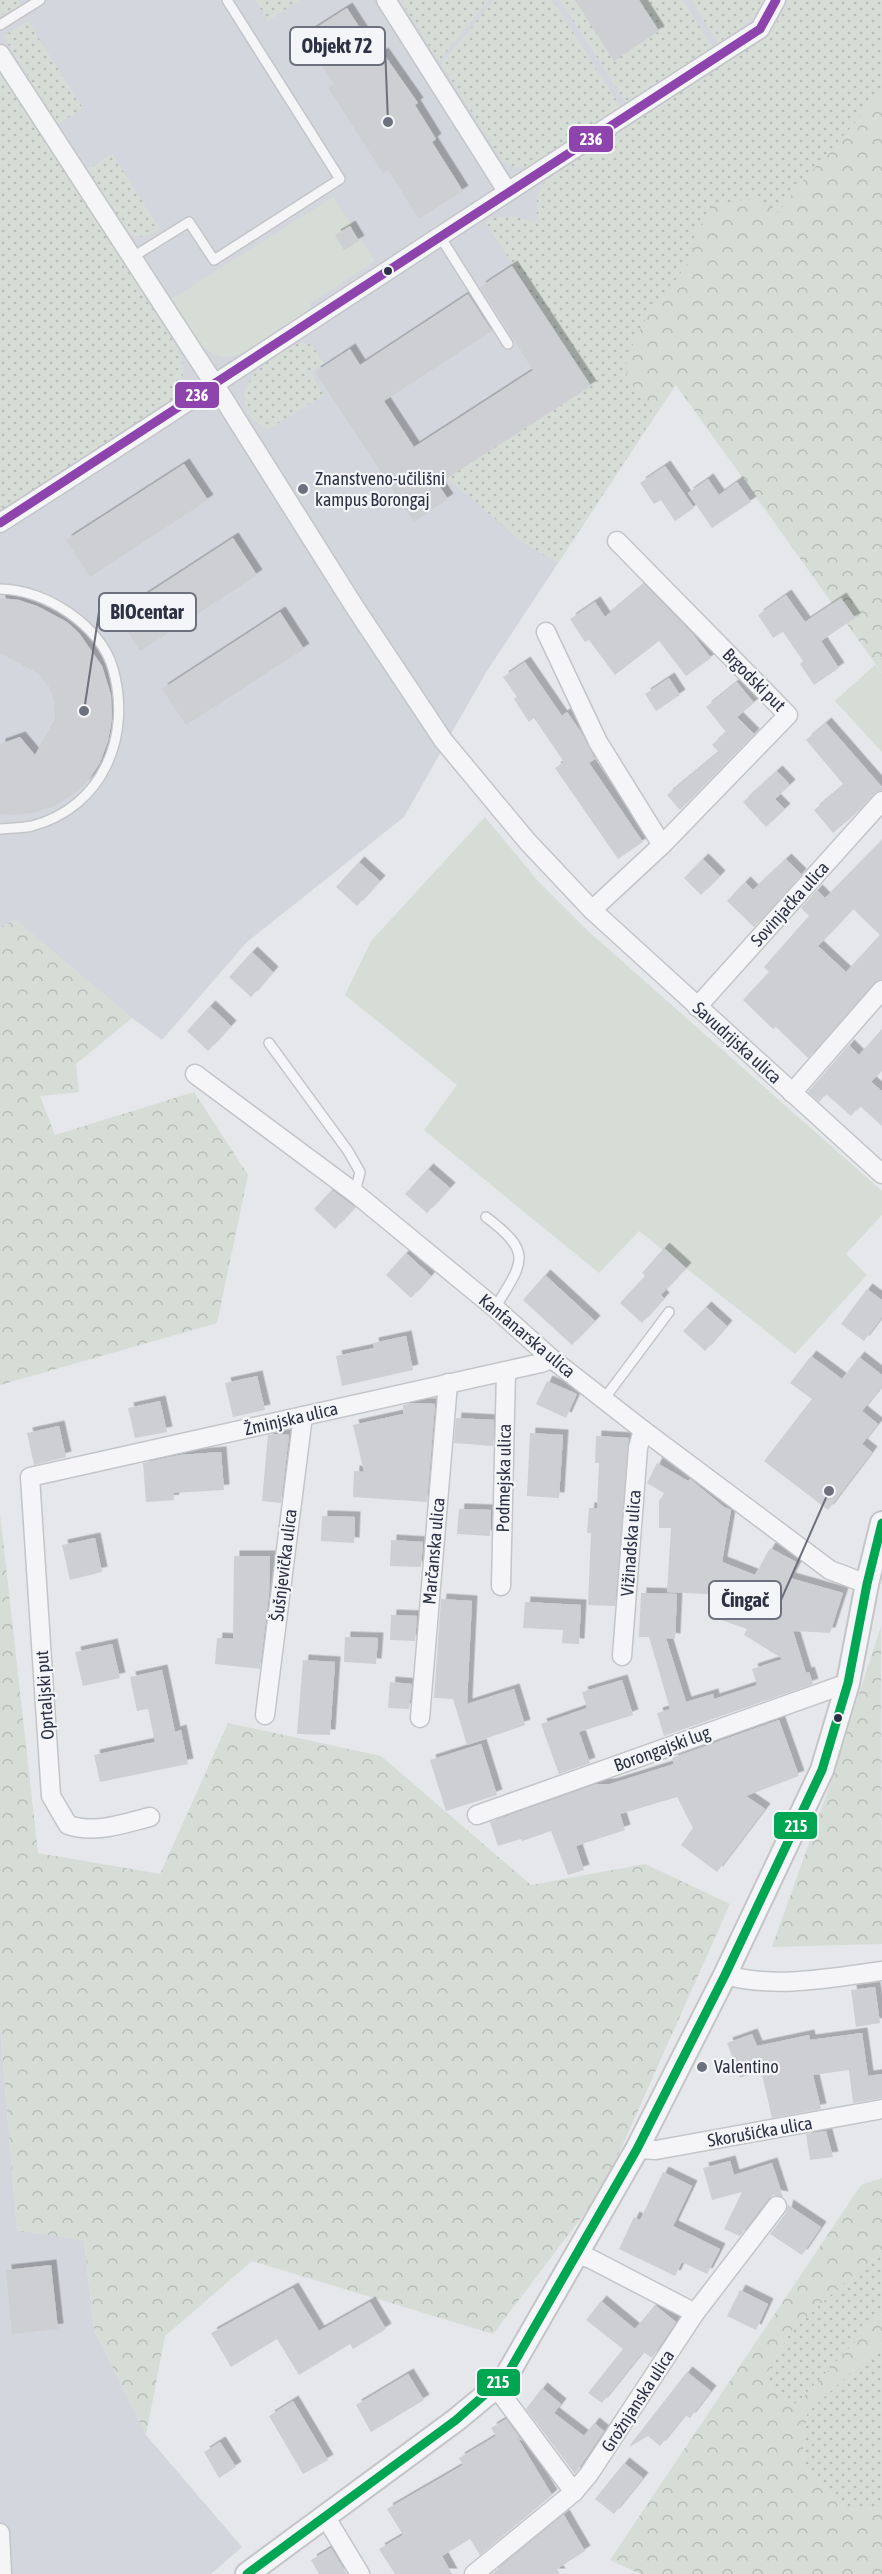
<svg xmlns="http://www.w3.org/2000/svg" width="882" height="2574" viewBox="0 0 882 2574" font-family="'Asap Condensed',sans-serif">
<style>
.built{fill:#d4d6dd}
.grass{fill:url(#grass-dots)}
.forest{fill:url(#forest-crowns)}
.park{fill:#d5ddd6}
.building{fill:#cdcfd2;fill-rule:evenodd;filter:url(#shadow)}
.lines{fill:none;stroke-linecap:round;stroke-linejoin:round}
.service-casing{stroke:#c3c5c8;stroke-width:12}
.minor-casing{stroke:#c3c5c8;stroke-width:21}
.tertiary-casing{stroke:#c3c5c8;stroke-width:26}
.service{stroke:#f5f5f7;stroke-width:9}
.minor{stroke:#f5f5f7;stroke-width:18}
.tertiary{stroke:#f5f5f7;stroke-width:22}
.bus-1-casing{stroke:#f4f5f8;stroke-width:14}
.bus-2-casing{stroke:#f4f5f8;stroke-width:14}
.bus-1{stroke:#00a651;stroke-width:9}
.bus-2{stroke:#8e44ad;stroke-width:9}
.bus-dot{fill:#2c3243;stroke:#f4f5f8;stroke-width:2}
.poi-dot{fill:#6d717d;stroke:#f4f5f8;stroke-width:2}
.labels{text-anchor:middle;stroke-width:4.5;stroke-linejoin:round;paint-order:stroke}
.poi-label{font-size:18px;fill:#2c3243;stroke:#f4f5f8;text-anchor:start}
.street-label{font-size:18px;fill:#2c3243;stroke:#f4f5f8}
.leader{fill:none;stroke:#6d717d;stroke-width:2}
.callout-dot{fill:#6d717d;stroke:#f4f5f8;stroke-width:2}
.callout{fill:#f4f5f8;stroke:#6d717d;stroke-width:2}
.callout-label{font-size:20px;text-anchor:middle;font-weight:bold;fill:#2c3243}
.line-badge{stroke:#f4f5f8;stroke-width:2}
.badge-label{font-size:16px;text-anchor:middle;font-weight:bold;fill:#fff}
</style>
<defs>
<pattern id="grass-dots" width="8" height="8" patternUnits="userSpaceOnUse" patternTransform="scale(1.5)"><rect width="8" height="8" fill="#d5ddd6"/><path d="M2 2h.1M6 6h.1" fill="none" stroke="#b7beb9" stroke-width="1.8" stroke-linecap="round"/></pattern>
<pattern id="forest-crowns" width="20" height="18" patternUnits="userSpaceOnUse" patternTransform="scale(1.5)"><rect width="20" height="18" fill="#d5ddd6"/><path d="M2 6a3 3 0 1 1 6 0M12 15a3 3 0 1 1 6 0" fill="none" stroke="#b7beb9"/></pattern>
<filter id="shadow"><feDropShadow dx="5.5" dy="-5.5" stdDeviation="0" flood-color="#0004"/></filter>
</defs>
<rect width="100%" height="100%" fill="#e5e7ea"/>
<g class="built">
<path d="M0,0H882V93L800,184L676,384L485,674L404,817L247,942L162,1040L132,1018L15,920L0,928Z"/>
<path d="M0,2025L17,2230L84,2240L94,2330L146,2435L242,2547L211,2574H0Z"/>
</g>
<g class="grass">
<path d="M0,0H18L21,5L0,16Z"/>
<path d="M255,0H300L268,21Z"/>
<path d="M400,0H489L439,61Z"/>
<path d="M494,0H552L621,107L531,166C519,170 512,168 502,160L441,64Z"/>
<path d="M560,0H575L614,60L659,31L639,0H683L712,47L626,103Z"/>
<path d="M691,0H768L758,15L718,43Z"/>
<path d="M788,0H882V93L800,184L778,213L756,198L712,206L698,230L689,262L664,296L648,315L627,378L655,415L558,563L522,542L447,478L591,386L485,221C501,214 517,216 533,222L538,220C535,205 536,194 545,181L768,33L778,20Z"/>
<path d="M28,21L83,108L58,124L3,36Z"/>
<path d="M0,69L175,344C188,366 185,382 170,402L0,511Z"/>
<path d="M112,154L160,229C151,234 139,241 129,233C120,227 96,181 88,169Z"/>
<path d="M301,342L312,345L324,363L310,372L324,395L269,429C257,425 251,420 246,408C234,377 279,353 301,342Z"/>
<path d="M882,2254V2314L795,2405L764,2379L790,2332L848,2279Z"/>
<path d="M882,2343V2508L845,2510L802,2461L807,2413Z"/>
</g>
<g class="forest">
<path d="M882,93V673L676,385L655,415L627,378L626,358L648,314L664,296L689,262L698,230L712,206L756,198L778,213L800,184Z"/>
<path d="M15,919L132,1018L76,1064L79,1092L40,1096L55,1135L194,1092L248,1175L217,1323L0,1385V928Z"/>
<path d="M0,1513L38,1853L160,1874L228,1723L381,1756L531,1885L645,1864L730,1904L603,2189L493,2334L252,2261L165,2336L146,2435L94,2330L84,2240L17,2231L0,2025Z"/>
<path d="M881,1626L882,1944L772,1947L827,1793Z"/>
<path d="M882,2178V2254L848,2279L790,2332L764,2379L796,2404L882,2314V2343L807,2413L802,2460L845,2510L882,2508V2574H640L610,2560L861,2185Z"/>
</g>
<g class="park">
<path d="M333,197L375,261L309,304L312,309L244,353C206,370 187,326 170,300Z"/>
<path d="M875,665L882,673V752L835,701Z"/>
<path d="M485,817L537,880L588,931L882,1191V1215L846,1254L867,1275L795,1354L639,1231L599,1273L424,1130L457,1085L345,995L371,941Z"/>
</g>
<g class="building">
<path d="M575,0H639L659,31L614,61Z"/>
<path d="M347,8L378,56L383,53L418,103L415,105L436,139L432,142L463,191L419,219L388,170L383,173L328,88L334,84L303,36Z"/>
<path d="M350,226L359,241L344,250L335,235Z"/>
<path d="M512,266L591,386L438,484L448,499L414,522L315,372L350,349L360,365L468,294L492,331L384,401L414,447L533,370L480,287Z"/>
<path d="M184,464L208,500L90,577L66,540Z"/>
<path d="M665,466L694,508L675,521L661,500L654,504L640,483Z"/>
<path d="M708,479L719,495L737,482L751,502L712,528L688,493Z"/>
<path d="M233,538L257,575L140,651L116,614Z"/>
<path d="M644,584L692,633L711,658L686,676L659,641L615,675L589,640L585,642L570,619L595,602L605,617Z"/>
<path d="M786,595L805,622L841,598L855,618L821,641L839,668L814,685L800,664L803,661L783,632L773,638L758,615Z"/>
<path d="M0,598L19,600L37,606L67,622L79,633L102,666L111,695L112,719L108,741L100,763L88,781L71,796L52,807L32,813L10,815L0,814V744L20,737L35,755L55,719L54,700L49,687L39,674L0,653Z"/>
<path d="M280,612L304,649L186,725L162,689Z"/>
<path d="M525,662L562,716L567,712L581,732L595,759L589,763L643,842L618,859L555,768L564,762L534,718L529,722L514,699L517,697L503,677Z"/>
<path d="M669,678L680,695L656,711L645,694Z"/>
<path d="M737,682L754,703L737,717L754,734L680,810L667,795L719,752L712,745L726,732L706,707Z"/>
<path d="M826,723L882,787V790L874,793L853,816L833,833L814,810L844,785L806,740Z"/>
<path d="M777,771L790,785L775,799L785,809L766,827L743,802Z"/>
<path d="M882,840V979L874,983L808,1058L776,1027L773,1029L743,1000L769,972L764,967L809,916L801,908L817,890L825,898ZM853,909L880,935L846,972L818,946Z"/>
<path d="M703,859L720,876L701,895L684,878Z"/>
<path d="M786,859L801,874L754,927L727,901L745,882L753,890Z"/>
<path d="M359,862L380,881L357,906L336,887Z"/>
<path d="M252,952L273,972L251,997L229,977Z"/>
<path d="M210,1006L231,1026L208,1051L187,1031Z"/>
<path d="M882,1029V1070L871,1082L882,1091V1126L860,1106L851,1116L826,1094L819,1102L808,1092L849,1045L859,1055Z"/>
<path d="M428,1169L450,1188L427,1213L405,1194Z"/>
<path d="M332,1190L355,1207L335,1229L314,1209Z"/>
<path d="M664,1248L686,1268L661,1295L664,1298L642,1323L620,1303L645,1276L642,1273Z"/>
<path d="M406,1253L431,1276L411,1298L386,1275Z"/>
<path d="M545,1275L595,1321L572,1345L523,1300Z"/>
<path d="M867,1289L882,1300V1317L864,1341L841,1324Z"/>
<path d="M706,1307L727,1326L705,1351L683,1331Z"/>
<path d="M406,1336L413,1370L342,1386L336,1356L374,1348L373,1343Z"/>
<path d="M811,1356L842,1379L859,1357L882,1375V1386L862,1411L878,1424L862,1444L872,1452L828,1510L764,1461L812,1399L790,1383Z"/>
<path d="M257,1376L265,1410L233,1417L225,1383Z"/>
<path d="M547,1381L577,1394L566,1418L536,1404Z"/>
<path d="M160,1401L167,1432L135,1438L128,1408Z"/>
<path d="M413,1403L435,1404L427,1502L353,1497L354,1471L364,1472L353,1425L403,1414V1405Z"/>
<path d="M456,1418L494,1420L493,1446L454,1443Z"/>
<path d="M59,1426L66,1457L34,1465L27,1433Z"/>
<path d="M530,1433L563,1435L559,1498L527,1496Z"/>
<path d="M276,1434L289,1435L281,1503L262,1501L268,1435Z"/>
<path d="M596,1436L629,1438L615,1606L588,1605L591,1533H587L589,1508H597L599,1463H595Z"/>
<path d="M221,1452L224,1490L173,1493L174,1500L146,1502L143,1463L180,1455Z"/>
<path d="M657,1463L688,1481L690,1479L724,1507L731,1510L722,1562L755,1575L770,1548L798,1563L790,1578L843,1593L830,1633L793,1631L806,1673L809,1672L813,1684L664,1736L657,1713L670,1709L649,1637H639L641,1593L677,1594L675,1639L666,1638L686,1702L713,1694L714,1699L757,1685L752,1669L783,1659L744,1635L747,1629L716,1618L725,1595L667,1592L671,1528H659V1501L664,1493L647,1483Z"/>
<path d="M459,1509L491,1510L490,1536L457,1534Z"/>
<path d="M322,1516L355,1517L354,1543L321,1541Z"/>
<path d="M95,1538L102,1572L70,1580L62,1545Z"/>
<path d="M391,1540L423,1542L421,1567L390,1566Z"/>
<path d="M234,1556H270L269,1593L260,1669L215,1664L217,1638L233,1639Z"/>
<path d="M441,1599L472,1601L467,1704L514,1689L525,1725L467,1745L453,1699L434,1698Z"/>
<path d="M525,1602L581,1605L579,1644L562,1643L563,1630L523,1628Z"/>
<path d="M391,1615L417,1616L415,1641L390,1640Z"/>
<path d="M345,1637L378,1638L376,1664L344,1662Z"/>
<path d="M112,1644L120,1678L83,1686L75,1652Z"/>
<path d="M303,1660L335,1662L330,1735L297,1734Z"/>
<path d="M162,1670L175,1732L181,1730L188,1764L100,1782L94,1755L155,1742L148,1709L137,1711L130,1677Z"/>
<path d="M622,1680L633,1715L579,1732L590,1763L559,1774L541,1724L587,1708L582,1692Z"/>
<path d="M390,1682L412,1684L409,1709L388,1708Z"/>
<path d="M779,1720L799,1776L746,1796L765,1809L717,1872L681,1845L693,1828L677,1797L620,1814L625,1830L576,1846L584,1870L568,1875L551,1831L522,1841L521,1839L498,1846L490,1822L597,1784H610L674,1764L672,1758Z"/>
<path d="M481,1744L497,1795L446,1811L430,1760Z"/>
<path d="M875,1987L880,2023L856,2027L851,1990Z"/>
<path d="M862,2033L868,2076L882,2074V2098L853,2103L849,2070L813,2075L821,2109L772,2118L761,2070L740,2078L727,2043L752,2034L757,2046L809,2035L810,2040Z"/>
<path d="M826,2131L833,2157L810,2160L806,2134Z"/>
<path d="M730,2161L734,2175L772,2163L783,2197L773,2195L768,2199L740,2236L724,2229L742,2192L712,2200L703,2168Z"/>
<path d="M663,2172L692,2186L673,2226L720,2249L707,2274L682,2262L675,2276L619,2249L634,2217L640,2220Z"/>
<path d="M788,2205L821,2227L802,2255L770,2234L786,2213Z"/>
<path d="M51,2265L58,2329L12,2334L6,2270Z"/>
<path d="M293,2288L319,2331L370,2302L386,2329L353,2349L350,2344L299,2375L277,2339L231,2367L211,2333Z"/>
<path d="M740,2290L768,2304L756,2330L727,2316Z"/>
<path d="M601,2301L635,2329L655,2305L676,2322L652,2358L643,2352L602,2403L588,2393L623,2349L586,2320Z"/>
<path d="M687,2372L711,2391L690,2418L685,2415L660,2446L648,2436L631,2446L630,2445Z"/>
<path d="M408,2374L424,2400L371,2432L356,2405Z"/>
<path d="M542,2388L561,2404L554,2413L584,2436L594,2423L604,2431L575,2474L526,2409Z"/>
<path d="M293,2401L328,2460L303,2474L269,2416Z"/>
<path d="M506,2419L522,2441L517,2437L552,2495L480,2555L470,2539L442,2556L452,2574H395L379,2549L403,2535L387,2509L463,2465L459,2458L496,2436L491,2428Z"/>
<path d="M220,2442L236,2467L219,2478L204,2452Z"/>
<path d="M624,2463L643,2478L614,2514L595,2499Z"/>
<path d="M564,2515L585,2551L557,2569L560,2574H492Z"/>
<path d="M331,2548L347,2574H319L311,2560Z"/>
</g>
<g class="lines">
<defs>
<g id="service">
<path d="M0,25L40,0"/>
<path d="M439,235L508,344"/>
<path d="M131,258L189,222L214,260L340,179L227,0"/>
<path d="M0,589C44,589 101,625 113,669C132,736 103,807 32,826C22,828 10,828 0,829"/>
<path d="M269,1043L348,1151L360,1172L355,1193"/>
<path d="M486,1217C534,1253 523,1262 495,1308"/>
<path d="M604,1399L669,1312"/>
</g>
<g id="minor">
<path d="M386,0L507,191"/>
<path d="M0,54L215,385L354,606L443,740L527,841L592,910L882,1174"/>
<path d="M0,523C255,360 505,191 760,29L776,0"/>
<path d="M617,541L788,715L662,845"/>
<path d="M546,632L598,742L662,845L592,910"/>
<path d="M697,1007L882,801"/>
<path d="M195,1074L355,1193L495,1308L552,1359L643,1430L830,1570L867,1584"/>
<path d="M792,1093L882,990"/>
<path d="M501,1586L506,1371"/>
<path d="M622,1656L638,1448L643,1430"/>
<path d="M265,1715L303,1416"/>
<path d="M420,1718L448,1383"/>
<path d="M477,1815L848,1683"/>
<path d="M150,1817C122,1824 95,1834 68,1825L51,1796L30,1477L541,1363L552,1359"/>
<path d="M725,1975C777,1989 830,1978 882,1971"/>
<path d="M637,2149L656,2150L882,2109"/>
<path d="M577,2254L591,2259L695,2313"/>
<path d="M496,2387L574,2492"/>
<path d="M325,2516L360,2574"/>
<path d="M0,2533L2,2574"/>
<path d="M474,2574L574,2492L589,2474L695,2313L777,2206"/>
</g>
<path id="tertiary" d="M247,2574L456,2420L496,2387L507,2375L637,2149L725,1975L822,1770L848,1683L867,1584L882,1523"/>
</defs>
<use href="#service" class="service-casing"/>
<use href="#minor" class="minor-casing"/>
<use href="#tertiary" class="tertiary-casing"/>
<use href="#service" class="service"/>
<use href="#minor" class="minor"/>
<use href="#tertiary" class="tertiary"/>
<defs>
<path id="bus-1" d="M247,2574L456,2420L507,2375L637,2149L725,1975L822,1770L848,1683L867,1584L882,1523"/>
<path id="bus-2" d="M0,523L760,29L776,0"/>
</defs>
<use href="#bus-1" class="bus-1-casing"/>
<use href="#bus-2" class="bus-2-casing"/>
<use href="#bus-1" class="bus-1"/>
<use href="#bus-2" class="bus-2"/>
</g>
<g class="bus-dot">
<circle cx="388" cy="271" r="5"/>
<circle cx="838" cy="1718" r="5"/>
</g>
<g class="poi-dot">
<circle cx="303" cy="489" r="6"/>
<circle cx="702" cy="2067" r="6"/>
</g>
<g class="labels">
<g class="poi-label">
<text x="315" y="485">Znanstveno-učilišni<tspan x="315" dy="21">kampus Borongaj</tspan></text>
<text x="714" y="2073">Valentino</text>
</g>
<g class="street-label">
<text transform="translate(754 680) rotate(45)" y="6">Brgodski put</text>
<text transform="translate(790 904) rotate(-48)" y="6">Sovinjačka ulica</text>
<text transform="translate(737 1043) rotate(42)" y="6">Savudrijska ulica</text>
<text transform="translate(527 1336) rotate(40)" y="6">Kanfanarska ulica</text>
<text transform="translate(291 1419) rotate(-13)" y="6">Žminjska ulica</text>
<text transform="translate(504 1478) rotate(-89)" y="6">Podmejska ulica</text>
<text transform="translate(631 1543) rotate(-86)" y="6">Vižinadska ulica</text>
<text transform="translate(434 1551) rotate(-85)" y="6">Marčanska ulica</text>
<text transform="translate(284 1565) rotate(-83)" y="6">Šušnjevička ulica</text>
<text transform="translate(45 1695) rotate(-94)" y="6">Oprtaljski put</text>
<text transform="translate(662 1749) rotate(-20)" y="6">Borongajski lug</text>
<text transform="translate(760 2132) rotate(-10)" y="6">Skorušićka ulica</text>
<text transform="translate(638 2401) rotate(-57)" y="6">Grožnjanska ulica</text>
</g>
</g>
<path class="leader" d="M388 122L385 46M84 711L99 612M829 1491L781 1600"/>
<g class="callout-dot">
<circle cx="388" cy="122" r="6"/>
<circle cx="84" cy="711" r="6"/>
<circle cx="829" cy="1491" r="6"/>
</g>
<g class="callout">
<rect x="290" y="27" width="95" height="38" rx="6"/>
<rect x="99" y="593" width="97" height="38" rx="6"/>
<rect x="709" y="1581" width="72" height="38" rx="6"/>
</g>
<g class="callout-label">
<text x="337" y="53">Objekt 72</text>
<text x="147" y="619">BIOcentar</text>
<text x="745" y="1607">Čingač</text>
</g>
<g class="line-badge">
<rect x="568" y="125" width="46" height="28" rx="6" fill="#8e44ad"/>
<rect x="174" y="381" width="46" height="28" rx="6" fill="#8e44ad"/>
<rect x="773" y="1811" width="45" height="29" rx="6" fill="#00a651"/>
<rect x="476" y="2368" width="45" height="29" rx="6" fill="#00a651"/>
</g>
<g class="badge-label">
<text x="591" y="145">236</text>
<text x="197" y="401">236</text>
<text x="796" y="1832">215</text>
<text x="498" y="2388">215</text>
</g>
</svg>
